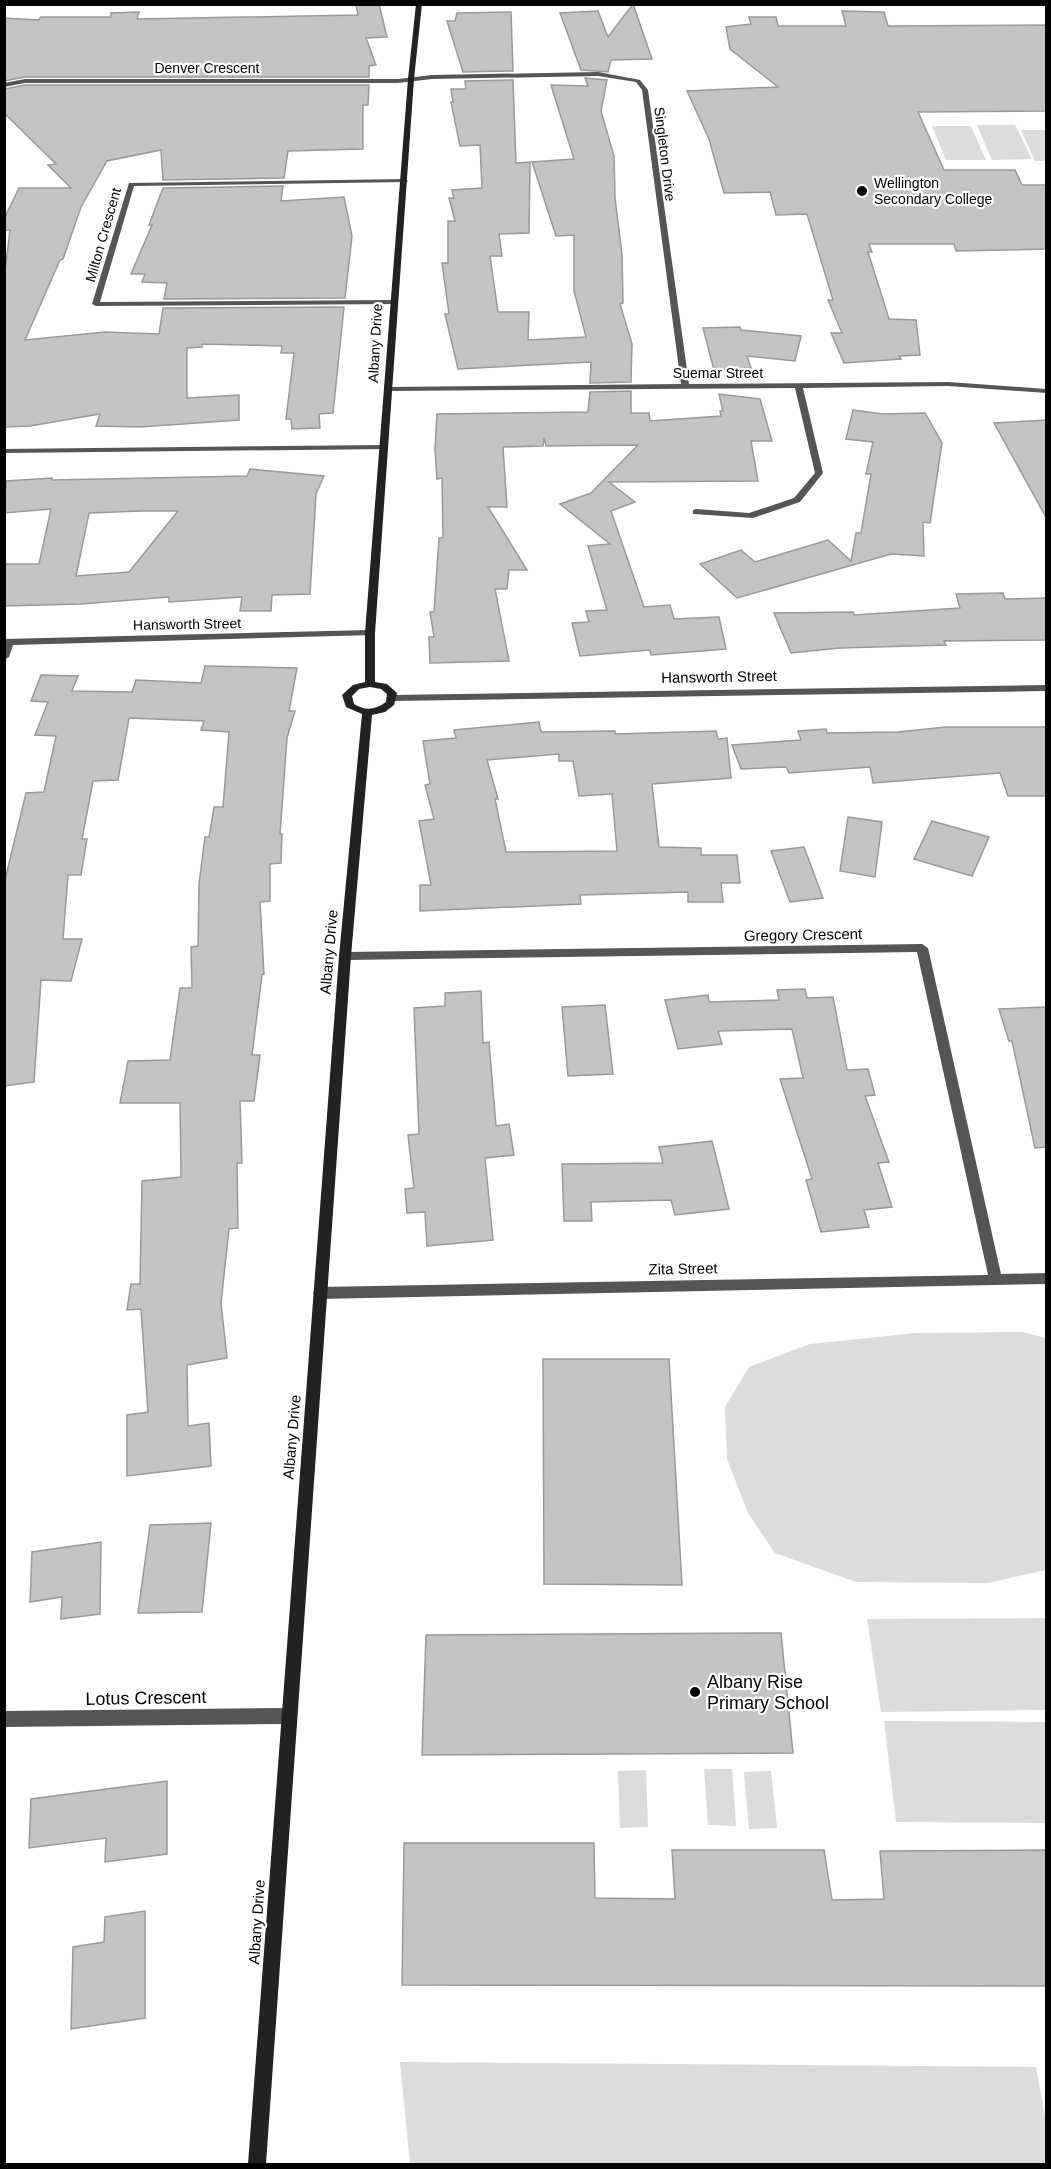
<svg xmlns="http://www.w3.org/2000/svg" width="1051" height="2169" viewBox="0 0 1051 2169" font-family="Helvetica,sans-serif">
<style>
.green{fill:#dcdcdc}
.building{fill:#c4c4c4;stroke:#999;stroke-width:1.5;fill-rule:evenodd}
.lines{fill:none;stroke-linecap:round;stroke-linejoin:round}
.street{fill:#555;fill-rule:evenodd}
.secondary{fill:#222;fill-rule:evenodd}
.poi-dot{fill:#000;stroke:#fff;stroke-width:2}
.labels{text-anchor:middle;stroke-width:4.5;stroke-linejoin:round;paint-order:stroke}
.far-street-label{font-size:14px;fill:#000;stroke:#fff}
.far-poi-label{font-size:14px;fill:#000;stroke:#fff;text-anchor:start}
.street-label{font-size:15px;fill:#000;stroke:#fff}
.near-poi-label{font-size:18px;fill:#000;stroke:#fff;text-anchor:start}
.near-street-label{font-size:18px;fill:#000;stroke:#fff}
</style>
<rect width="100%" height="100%" fill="#fff"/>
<g class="green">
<path d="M977,125H1015L1032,159L992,160Z"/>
<path d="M932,126H971L986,160H946Z"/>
<path d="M1021,130H1046V161H1035Z"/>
<path d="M1022,1332L1046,1338V1570L988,1583L856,1582L775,1553L748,1513L727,1459L725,1407L749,1367L810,1344L916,1333Z"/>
<path d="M1046,1618V1710L881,1712L867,1619Z"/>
<path d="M884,1721L1046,1722V1823L896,1822Z"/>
<path d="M704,1769H732L736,1826L708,1825Z"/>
<path d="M646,1770L648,1827L620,1828L618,1771Z"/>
<path d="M771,1771L777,1828L749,1829L744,1772Z"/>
<path d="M400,2062L1036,2067L1046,2122V2164H410Z"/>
</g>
<g class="building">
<path d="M356,4H379L387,37L366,38L376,65L369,66V77H25L4,81V18L38,20L41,17H111V13L139,12L137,19L358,15Z"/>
<path d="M633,4L652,59L611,60L608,72L581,70L560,13L598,11L608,37Z"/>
<path d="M842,11L884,12L888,26L1047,25V111L918,112L944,170H1015L1022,185H1047V249L956,251L954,244H869L872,252H868L889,319L916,320L920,355L899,356L901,359L844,363L831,333H842L828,300H833L807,214L776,215L770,192L724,193L709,139L687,91L778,87L730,49L726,27L751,24L749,17H776L778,26H846Z"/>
<path d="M511,12L513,71L463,72L447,21H455L457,13Z"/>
<path d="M585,78L607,80L601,111L614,156L615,198L622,254L623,303L620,304L632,344L631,382L590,383L591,362L458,369L445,314H449L442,263H448V221H455L449,198H454L452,190L482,188L480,145L460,146L451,102H453L451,89H466L465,81L513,80L516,163L530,162L529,233L499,234L502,256H490L498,312H529L528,340L586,337L574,291V235L556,236L532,162L574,159L551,85L588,86Z"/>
<path d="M25,85H369L368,105H363V149L288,151L284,178L163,180L161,150L107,161L81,207L63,259L60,260L25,340L105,332L159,334L163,308L344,307L333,413L319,414L320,428L292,429L291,419H286L294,353H281L282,346L202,344V347L187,348V398L239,395V420L140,427L96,426L100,414L30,426L4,427V280L10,230H4V219L19,188H71L48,165L56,164L4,113V89Z"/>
<path d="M283,186L281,201L344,197L352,236L345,298L164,299L167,283L142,282L145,274H131L152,225H149L163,188Z"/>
<path d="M740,327L741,330L801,336L795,361L747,356L751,368L714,370L703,328Z"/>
<path d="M631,391V413H649L650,421L721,416L720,411H723L719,394L760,399L772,441H751L758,481L609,482L635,502L611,511L644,607L670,605L674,619L719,617L726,649L651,655L650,650L580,656L572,623L589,622L586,611L607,610L588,546L610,544L560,504L591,493L638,445L546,446L544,438L543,446L503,447L507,507H488L527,570H509L507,589H495L509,661L430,663L429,637H434L430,612H434L439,538H443L442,478L437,479L435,449L437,414L588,412L590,392Z"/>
<path d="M853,410L883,414L925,413L942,443L930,523L923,522L924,556L891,554L737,598L700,564L741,550L755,562L828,540L851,561L856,533H861L871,474H866L873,442L846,439Z"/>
<path d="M1047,420V519L994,423Z"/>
<path d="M250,469L324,476L316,494L310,594L272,595L271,611H240L242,597L169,602V597L81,604L4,606V564H39L51,509L4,513L6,481L52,478V480L247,476ZM142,511H178L129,572L76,576L89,513Z"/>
<path d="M1003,593L1005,599L1047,598V640L944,641L946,645L840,648L791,653L774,613L853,612L854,615L960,608L956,594Z"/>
<path d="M205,666L297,668L289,711H295L287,738L280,834H282L281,863L270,864V901L260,902L264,974L262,975L252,1055H260L254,1101H240L242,1163H237L238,1228L229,1229L221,1303L227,1358L187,1365L188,1426L209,1423L211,1466L127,1476V1415L148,1412L141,1309L127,1310L131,1284H140L142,1181L181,1177L180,1103H120L128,1061L170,1060L180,988H192L191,947L198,946L199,884L205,837H209L214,807H223L229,732L201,730L204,721L129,718L118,780L93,781L82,839H87L81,875H68L63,939H82L71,981L41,980L34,1082L4,1086V884L26,793L44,792L56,736L35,735L48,702L31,701L41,675L78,676L72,691L132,692L136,680L201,683Z"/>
<path d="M539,722L541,732L615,731V734L716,731L718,739L727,738L731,778L652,784L659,847L701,848V855H737L740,883H721L723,902H688V892L580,895L581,904L420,911V885H431L419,821L434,819L425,785L430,784L423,741L456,738L454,730ZM559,754V761H573L579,796L612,794L617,851L506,852L495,799H498L487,760Z"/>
<path d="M946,727H1047V796H1008L1000,773L873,783L870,767L789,773L786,767L741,769L732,745L801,740L798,731L826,729L827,733L898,732Z"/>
<path d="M848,817L882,822L875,877L840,871Z"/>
<path d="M932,821L989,837L972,876L914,859Z"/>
<path d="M804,847L823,898L790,902L771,851Z"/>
<path d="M805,989L807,998L833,997L847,1070L868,1069L875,1095L865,1096L889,1162L878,1163L892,1207L864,1210L869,1227L821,1232L806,1180L812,1179L780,1079L803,1078L792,1029L718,1031L722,1044L678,1049L665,1000L708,995L709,1002L779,1000L777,990Z"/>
<path d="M481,991L483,1043L489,1042L496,1126L509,1124L514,1155L485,1158L493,1240L427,1246L425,1212L407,1213L405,1189L414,1188L408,1135L419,1134L414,1008L445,1006V993Z"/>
<path d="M605,1005L613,1074L568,1076L562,1007Z"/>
<path d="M1047,1007V1147L1035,1148L1012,1041H1009L999,1009Z"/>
<path d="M712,1141L729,1209L675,1215L671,1200L591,1202L592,1221H564L562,1164L663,1163L659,1147Z"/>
<path d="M543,1359H669L682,1585L544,1584Z"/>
<path d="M211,1523L202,1612L138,1613L150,1525Z"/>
<path d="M101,1542L100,1614L61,1619L62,1597L30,1602L32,1552Z"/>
<path d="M781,1633L793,1753L422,1755L426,1635Z"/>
<path d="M167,1781V1854L105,1862L106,1838L29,1848L31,1799Z"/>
<path d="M404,1843H594L595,1898L675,1899L672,1850H824L832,1900L884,1899L880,1851L1047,1850V1986L402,1985Z"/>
<path d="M145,1911V2018L71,2029L73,1947L104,1942L105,1917Z"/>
</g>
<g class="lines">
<g class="street">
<path d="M598,72L640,80L648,90L689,384L948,382L1046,389V393L948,386L803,388L823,473L800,502L753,518L693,514V510L696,509L749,513L794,498L815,473L795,388L389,391L385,389L389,387L681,384L642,90L636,82L598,76L432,79L398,83H25L4,87V83L25,79H398L432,75Z"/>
<path d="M405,179L408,181L407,182L134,186L100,302L394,300L398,302L397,304L96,306L92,304L129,183Z"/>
<path d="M384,445H387V449L4,453V449Z"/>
<path d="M370,630L375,633L373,635L13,645L9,657L4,660V639Z"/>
<path d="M1046,685V691L392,701L387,698L392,695Z"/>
<path d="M922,944L928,948L1001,1274L1046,1273V1284L320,1299L315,1297L313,1293L315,1289L320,1287L988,1275L917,952L345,960L339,956L345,952Z"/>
<path d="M288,1708L294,1710L296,1716L294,1722L288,1724L4,1727V1711Z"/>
</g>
<path class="secondary" d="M416,4H422L414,79L375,633V682L387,684L397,693L394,705L385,712L372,715L351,956L266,2164H248L339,956L362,714L346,707L342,695L353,685L365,682V633L408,79ZM370,687L381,689L387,694L386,702C375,710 365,711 354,704L352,696L359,689Z"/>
</g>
<g class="poi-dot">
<circle cx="862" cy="191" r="6"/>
<circle cx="695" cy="1692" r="6"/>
</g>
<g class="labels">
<g class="far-street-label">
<text x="207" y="73">Denver Crescent</text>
<text transform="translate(665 154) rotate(83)" y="5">Singleton Drive</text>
<text transform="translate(103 235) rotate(-74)" y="5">Milton Crescent</text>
<text transform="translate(375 343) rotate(-87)" y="5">Albany Drive</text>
<text x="718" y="378">Suemar Street</text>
<text transform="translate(187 624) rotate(-1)" y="5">Hansworth Street</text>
</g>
<g class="far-poi-label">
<text x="874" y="188">Wellington<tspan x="874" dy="16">Secondary College</tspan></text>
</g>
<g class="street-label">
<text transform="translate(719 677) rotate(-1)" y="5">Hansworth Street</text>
<text transform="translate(803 935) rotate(-1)" y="5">Gregory Crescent</text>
<text transform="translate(329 952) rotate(-85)" y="5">Albany Drive</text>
<text transform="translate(683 1269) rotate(-1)" y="5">Zita Street</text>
<text transform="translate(292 1437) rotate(-85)" y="5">Albany Drive</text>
<text transform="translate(257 1922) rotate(-86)" y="5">Albany Drive</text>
</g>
<g class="near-poi-label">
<text x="707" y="1688">Albany Rise<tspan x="707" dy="21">Primary School</tspan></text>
</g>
<g class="near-street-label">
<text transform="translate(146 1698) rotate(-1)" y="6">Lotus Crescent</text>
</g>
</g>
<rect width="1051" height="2169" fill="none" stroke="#000000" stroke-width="12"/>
</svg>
